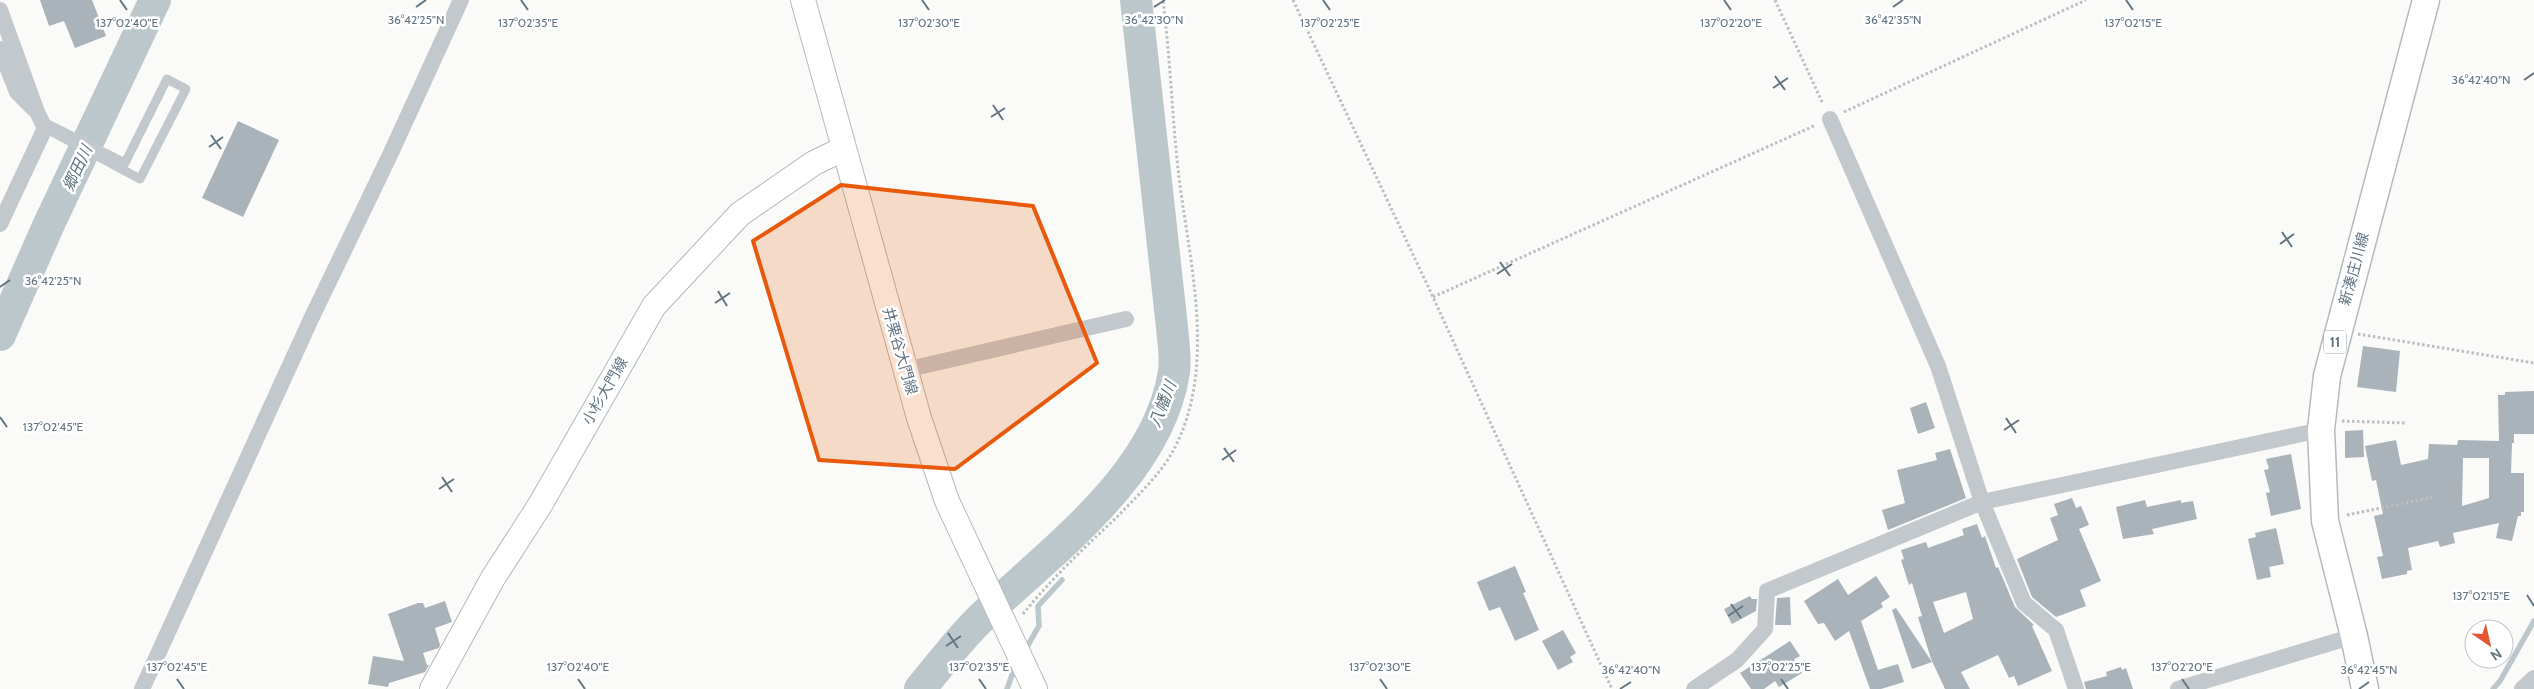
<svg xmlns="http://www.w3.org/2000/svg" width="2534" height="689" viewBox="0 0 2534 689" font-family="Cabin,'Noto Sans JP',sans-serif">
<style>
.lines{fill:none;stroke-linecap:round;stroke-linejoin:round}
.stream{stroke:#bbc7cb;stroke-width:5.5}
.river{stroke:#bbc7cb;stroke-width:32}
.building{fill:#aab3b9;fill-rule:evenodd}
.secondary-casing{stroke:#b3babf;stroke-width:26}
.primary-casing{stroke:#b5babe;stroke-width:29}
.path{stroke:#bbbfc2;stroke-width:3;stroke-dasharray:2.5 2.5;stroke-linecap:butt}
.lane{stroke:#c3c8cc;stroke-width:9}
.street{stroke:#c3c8cc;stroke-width:16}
.secondary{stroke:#fff;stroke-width:24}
.primary{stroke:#fff;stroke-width:26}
.marked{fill:#e8590c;fill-opacity:0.2;stroke:#e8590c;stroke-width:4;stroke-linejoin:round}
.ticks{fill:none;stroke:#657683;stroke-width:2}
.labels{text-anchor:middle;stroke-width:5;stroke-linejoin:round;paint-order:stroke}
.shield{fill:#fff;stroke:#939fa8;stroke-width:1}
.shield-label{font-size:14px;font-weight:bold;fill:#657683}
.street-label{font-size:15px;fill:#657683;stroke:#fff}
.water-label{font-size:16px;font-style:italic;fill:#60757c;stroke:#fff}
.ticks-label{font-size:12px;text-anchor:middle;fill:#657683;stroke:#fff;stroke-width:5;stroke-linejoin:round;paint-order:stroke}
</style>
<rect width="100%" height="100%" fill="#fafaf8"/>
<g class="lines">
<g class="stream">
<path d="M1024,652L1039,626L1038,606L1062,580"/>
<path d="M1007,689L1016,664"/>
<path d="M2493,689L2500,681L2534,621"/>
</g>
<g class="river">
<path d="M0,335L49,224L155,0"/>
<path d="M920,689C940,665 959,639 982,617C1053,549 1158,475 1174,372C1176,358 1173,341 1172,327L1136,0"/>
</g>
</g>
<g class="building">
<path d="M40,0H92L106,36L75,48L64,21L49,26Z"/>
<path d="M238,121L279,140L243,217L202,198Z"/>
<path d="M2363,346L2400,351L2396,392L2357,387Z"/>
<path d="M2534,391V434H2514V443H2512L2511,473H2524V512H2521V516H2518L2512,541L2496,538L2499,523L2453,533L2455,543L2440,547L2438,541L2408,548L2412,570L2407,571V574L2382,579L2377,557L2383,556L2374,516L2383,514L2376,480L2372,481L2365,446L2396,440L2401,465L2428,459L2429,444L2457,445L2458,440L2499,441L2498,395H2505V392ZM2463,458H2489V498L2462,506Z"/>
<path d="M1926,402L1935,428L1918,434L1910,408Z"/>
<path d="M2363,430L2364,457L2345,458V431Z"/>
<path d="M1950,449L1966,498L1888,530L1882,510L1905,503L1897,470L1937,460L1935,453Z"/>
<path d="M2291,454L2301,509L2271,516L2266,493L2270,492L2264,470L2269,469L2266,459Z"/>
<path d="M2072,498L2076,508L2081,506L2089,525L2079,529L2101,581L2080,590L2086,606L2056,617L2032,597L2017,559L2058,540L2050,518L2058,515L2054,504Z"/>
<path d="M2145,500L2147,507L2181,500V503L2193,501L2197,519L2152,529L2154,534L2123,539L2116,507Z"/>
<path d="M1977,524L1982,538L1985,536L1996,568L1998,567L2015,607L2034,625L2032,626L2052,671L2018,686L2014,676L2009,678L1998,655L1961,672L1970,689H1945L1931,659L1918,617L1922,616L1912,583L1909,585L1901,560L1904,559L1901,550L1926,542L1928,548L1964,535L1962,529ZM1966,592L1973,619L1944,633L1933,602Z"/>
<path d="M2276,528L2284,564L2269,567L2271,577L2257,580L2248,539L2256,537L2255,533Z"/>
<path d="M1515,566L1526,592L1523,593L1539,630L1515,641L1500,607L1489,611L1477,582Z"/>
<path d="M1876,576L1890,597L1881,603L1883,607L1861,621L1878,670L1898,664L1904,682L1881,689H1870L1849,631L1835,641L1824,623L1818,624L1804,601L1838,579L1848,595Z"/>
<path d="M1750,596L1752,599H1757L1756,611L1732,624L1724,609Z"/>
<path d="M1790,597L1791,625H1775L1777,598Z"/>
<path d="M445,601L452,622L435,628L440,645L439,648L423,653L427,665H429L425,672L389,683L388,687L368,684L373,656L404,661L388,614L418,603H423L425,608Z"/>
<path d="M1896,608L1932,662L1912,669L1892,610Z"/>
<path d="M1563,630L1576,653L1570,657L1573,662L1558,670L1542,641Z"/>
<path d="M1790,641L1800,656L1794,659L1802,673L1779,687L1775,681L1764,689H1751L1740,673Z"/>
<path d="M2121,667L2122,670L2126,668L2133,689H2086L2084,682L2107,676L2106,672Z"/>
</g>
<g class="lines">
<defs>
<g id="secondary">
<path d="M803,0L919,418L947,501L1035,689"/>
<path d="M432,689L493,578L540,505L654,306L740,214L814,163L843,149"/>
</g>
<path id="primary" d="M2365,689L2354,636L2325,521L2321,430L2327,376L2426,0"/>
</defs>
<use href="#secondary" class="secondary-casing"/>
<use href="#primary" class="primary-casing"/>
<g class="path">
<path d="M1293,0L1433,297L1612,689"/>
<path d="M1775,0L1823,104"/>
<path d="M1844,112L2086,0"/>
<path d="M1433,297L1816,125"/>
<path d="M2358,334L2534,363"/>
<path d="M2342,421L2405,423"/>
<path d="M2347,515L2434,497"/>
<path d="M1023,614C1051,579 1084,548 1117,517C1136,497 1160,475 1173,451C1219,366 1188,258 1178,169C1172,113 1170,56 1163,0"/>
</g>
<path class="lane" d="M44,122L125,163L167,79L186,89L140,179L45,128"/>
<g class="street">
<path d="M0,10L37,112L45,128L0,224"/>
<path d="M0,49L17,92L34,109"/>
<path d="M1830,119L1938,366L1982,502L2024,603L2056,630L2076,689"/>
<path d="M905,370L1126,319"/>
<path d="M142,689L311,319L389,157L461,0"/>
<path d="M1694,689L1737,660L1765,629L1767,591L1982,502L2321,430"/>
<path d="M2178,689L2354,636"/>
<path d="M2522,689L2534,678"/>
</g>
<use href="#secondary" class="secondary"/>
<use href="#primary" class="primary"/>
</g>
<path class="marked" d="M841,185L1033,206L1097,363L955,469L819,460L753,241Z"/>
<path class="ticks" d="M120,0L127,10M521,0L528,10M922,0L929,10M1323,0L1330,10M1724,0L1731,10M2126,0L2133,10M416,7L426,0M1154,7L1165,0M1893,7L1903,0M1775,76L1785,90M2524,80L2534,73M1773,88L1788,78M993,105L1003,120M991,117L1005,108M211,135L221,149M209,147L223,137M2282,232L2292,247M2280,244L2294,234M1500,262L1510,276M1497,274L1512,264M0,287L10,280M718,291L727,306M715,303L730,293M0,417L7,427M2006,418L2016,433M2004,430L2019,420M1224,448L1234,462M1222,460L1236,450M442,477L452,492M439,489L454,479M2527,595L2534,606M1731,604L1741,618M1728,616L1743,606M948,633L958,648M946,646L961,636M177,679L184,689M578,679L585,689M979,679L986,689M1380,679L1387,689M1781,679L1788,689M2182,679L2189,689M1620,689L1631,682M2359,689L2369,682"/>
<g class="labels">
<rect class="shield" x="2324" y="330.5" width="22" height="23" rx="4"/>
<g class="shield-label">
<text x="2335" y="347">11</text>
</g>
<g class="street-label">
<text transform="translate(2354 269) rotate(-75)" y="5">新湊庄川線</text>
<text transform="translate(900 351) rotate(74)" y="5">井栗谷大門線</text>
<text transform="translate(605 391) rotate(-60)" y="5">小杉大門線</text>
</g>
<g class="water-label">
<text transform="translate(77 168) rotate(-65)" y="6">郷田川</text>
<text transform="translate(1162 404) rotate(-69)" y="6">八幡川</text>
</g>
</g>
<g class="ticks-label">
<text x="416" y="24">36°42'25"N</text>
<text x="1154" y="24">36°42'30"N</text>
<text x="1893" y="24">36°42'35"N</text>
<text x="127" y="27">137°02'40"E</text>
<text x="929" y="27">137°02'30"E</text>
<text x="528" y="27">137°02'35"E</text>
<text x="1330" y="27">137°02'25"E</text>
<text x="1731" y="27">137°02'20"E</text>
<text x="2133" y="27">137°02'15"E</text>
<text x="2481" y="84">36°42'40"N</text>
<text x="53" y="285">36°42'25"N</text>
<text x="53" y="431">137°02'45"E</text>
<text x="2481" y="600">137°02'15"E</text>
<text x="177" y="671">137°02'45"E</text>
<text x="578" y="671">137°02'40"E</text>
<text x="979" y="671">137°02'35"E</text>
<text x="1380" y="671">137°02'30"E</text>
<text x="1781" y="671">137°02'25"E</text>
<text x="2182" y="671">137°02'20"E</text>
<text x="1631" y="674">36°42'40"N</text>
<text x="2369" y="674">36°42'45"N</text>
</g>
<g transform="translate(2489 644) rotate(146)"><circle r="24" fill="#ffffff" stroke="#c1c8cd"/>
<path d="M0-4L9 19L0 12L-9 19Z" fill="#e4572e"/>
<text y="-8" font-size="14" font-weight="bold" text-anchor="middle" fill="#657683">N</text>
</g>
</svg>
